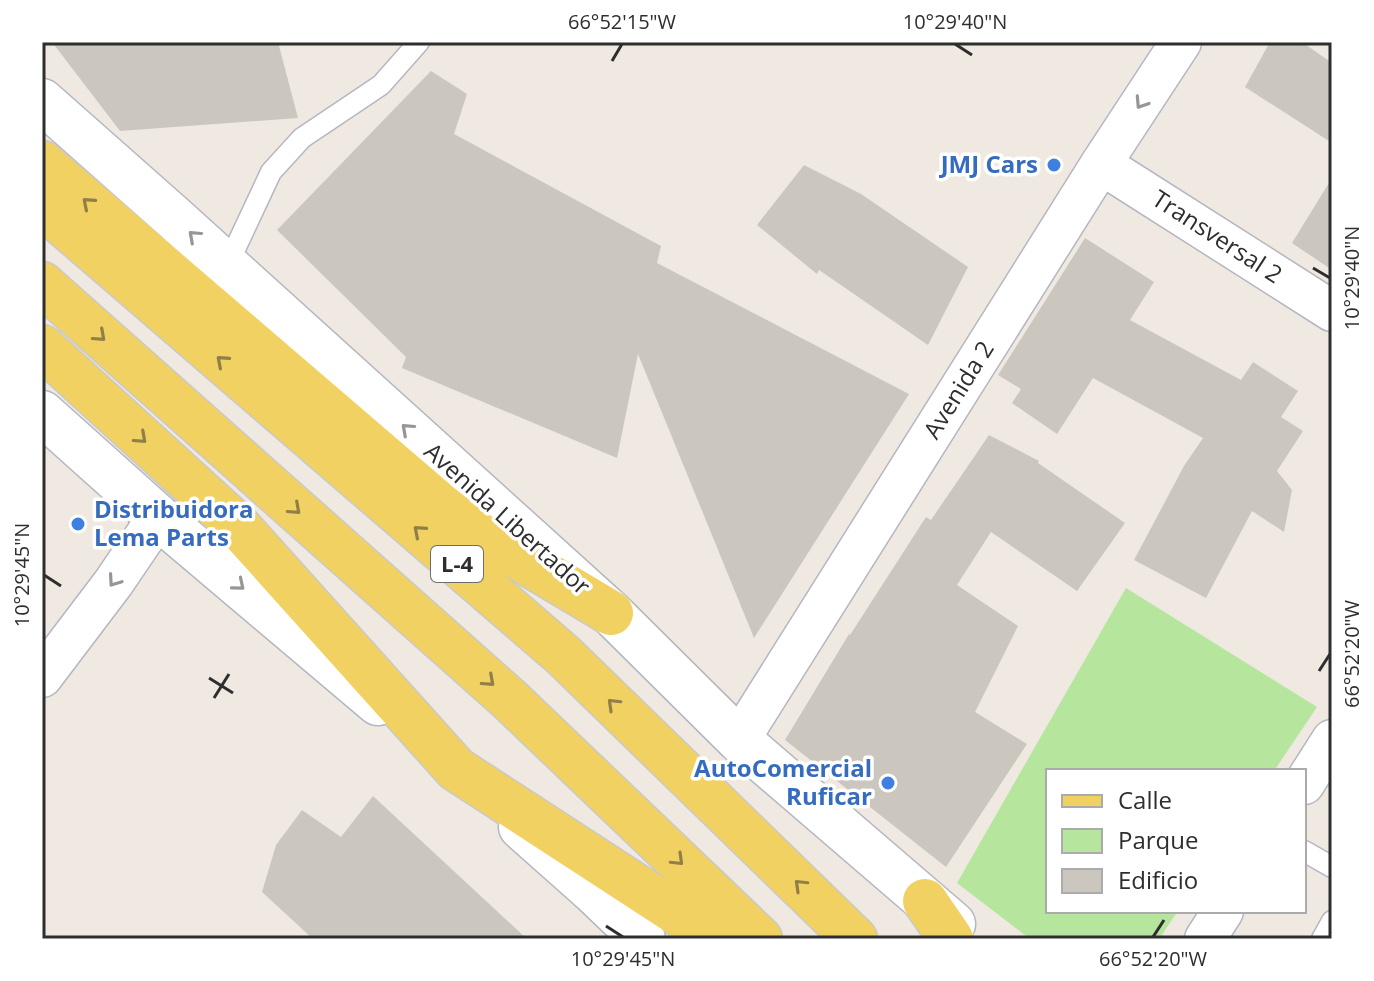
<svg xmlns="http://www.w3.org/2000/svg" width="1374" height="981" viewBox="0 0 1374 981" font-family="'Open Sans',sans-serif">
<style>
.green{fill:#b6e59e}
.building{fill:#cbc7bf}
.lines{fill:none;stroke-linecap:round;stroke-linejoin:round}
.service-casing{stroke:#b4b7c1;stroke-width:23}
.minor-casing{stroke:#b4b7c1;stroke-width:43}
.secondary-casing{stroke:#b4b7c1;stroke-width:47}
.primary-casing{stroke:#c9c9c9;stroke-width:47}
.service{stroke:#fff;stroke-width:20}
.minor{stroke:#fff;stroke-width:40}
.secondary{stroke:#fff;stroke-width:44}
.primary{stroke:#f2d163;stroke-width:44}
.oneway{stroke:#969696}
.oneway2{stroke:#908048}
.ticks{fill:none;stroke:#2e2e2e;stroke-width:3}
.shop-dot{fill:#3f7fe0;stroke:#fff;stroke-width:3}
.labels{text-anchor:middle;stroke-width:7;stroke-linejoin:round;paint-order:stroke}
.shield{fill:#fff;stroke:#6d6d6d;stroke-width:2}
.shield-label{font-size:22px;font-weight:bold;fill:#2e2e2e}
.shop-label{font-size:24px;font-weight:bold;fill:#366cbe;stroke:#fff;text-anchor:end}
.street-label{font-size:24px;fill:#2e2e2e;stroke:#fff}
.neatline{fill:none;stroke:#2e2e2e;stroke-width:3}
.ticks-label{font-size:20px;text-anchor:middle;fill:#2e2e2e}
</style>
<rect width="100%" height="100%" fill="#efe9e1"/>
<path class="green" d="M1126,588L1317,707L1274,771H1048V911H1178L1159,939H1030L957,883Z"/>
<g class="building">
<path d="M52,42H278L298,118L120,131Z"/>
<path d="M1270,42H1302L1332,63V143L1245,87Z"/>
<path d="M431,71L467,94L454,134L661,246L657,263L909,394L754,638L638,354L617,458L402,368L406,357L277,230Z"/>
<path d="M804,165L861,194L968,267L928,345L819,270L817,274L757,225Z"/>
<path d="M1332,178V270L1292,243Z"/>
<path d="M1085,238L1154,282L1130,320L1241,380L1253,362L1298,391L1281,417L1303,431L1277,471L1292,490L1284,532L1252,511L1206,598L1134,560L1184,466L1203,438L1093,378L1057,434L1012,403L1021,389L998,375Z"/>
<path d="M989,435L1039,461L1038,463L1125,523L1077,591L991,532L957,585L1018,626L975,712L1027,744L946,867L785,740L849,634L850,635L926,517L931,520Z"/>
<path d="M373,796L527,939H313L262,892L276,845L302,810L341,837Z"/>
</g>
<g class="lines">
<defs>
<g id="service">
<path d="M227,266L271,172L302,138L381,85L419,42"/>
<path d="M1304,851L1332,867"/>
<path d="M1322,939L1332,921"/>
</g>
<g id="minor">
<path d="M1101,164L1332,311"/>
<path d="M42,677L114,582L158,517"/>
<path d="M739,740L1101,164L1181,42"/>
<path d="M1304,784L1332,740"/>
<path d="M1205,939L1223,911"/>
</g>
<g id="secondary">
<path d="M42,101L172,216L611,613L739,740L953,924"/>
<path d="M42,413L158,517L378,703"/>
<path d="M521,827L593,891L643,939"/>
</g>
<g id="primary">
<path d="M42,163L439,504L475,532L611,613"/>
<path d="M42,206L563,655L855,939"/>
<path d="M42,284L509,699L760,939"/>
<path d="M42,347L237,525L456,769L682,916L705,939"/>
<path d="M925,901L951,939"/>
</g>
</defs>
<use href="#service" class="service-casing"/>
<use href="#minor" class="minor-casing"/>
<use href="#secondary" class="secondary-casing"/>
<use href="#primary" class="primary-casing"/>
<use href="#service" class="service"/>
<use href="#minor" class="minor"/>
<use href="#secondary" class="secondary"/>
<use href="#primary" class="primary"/>
</g>
<defs><path id="oneway-chevron" d="M-2-3.5L2.5 0L-2 3.5" fill="none" stroke-width="1.6" stroke-linecap="round" stroke-linejoin="round" transform="scale(2)"/></defs>
<g class="oneway">
<use href="#oneway-chevron" transform="translate(1141 103) rotate(123)"/>
<use href="#oneway-chevron" transform="translate(194 236) rotate(-138)"/>
<use href="#oneway-chevron" transform="translate(407 429) rotate(-138)"/>
<use href="#oneway-chevron" transform="translate(114 581) rotate(125)"/>
<use href="#oneway-chevron" transform="translate(239 585) rotate(40)"/>
</g>
<g class="oneway2">
<use href="#oneway-chevron" transform="translate(88 203) rotate(-139)"/>
<use href="#oneway-chevron" transform="translate(100 336) rotate(42)"/>
<use href="#oneway-chevron" transform="translate(222 361) rotate(-139)"/>
<use href="#oneway-chevron" transform="translate(141 438) rotate(42)"/>
<use href="#oneway-chevron" transform="translate(295 509) rotate(42)"/>
<use href="#oneway-chevron" transform="translate(419 531) rotate(-139)"/>
<use href="#oneway-chevron" transform="translate(489 681) rotate(42)"/>
<use href="#oneway-chevron" transform="translate(613 704) rotate(-136)"/>
<use href="#oneway-chevron" transform="translate(678 860) rotate(44)"/>
<use href="#oneway-chevron" transform="translate(800 885) rotate(-136)"/>
</g>
<path class="ticks" d="M955,44L972,55M612,61L622,44M1313,268L1330,278M44,575L61,586M1319,671L1330,654M209,678L233,693M214,698L229,674M606,926L623,937M1153,937L1164,920"/>
<g class="shop-dot">
<circle cx="1054" cy="165" r="8"/>
<circle cx="78" cy="524" r="8"/>
<circle cx="888" cy="783" r="8"/>
</g>
<g class="labels">
<rect class="shield" x="431" y="546" width="52" height="36" rx="6"/>
<g class="shield-label">
<text x="457" y="572">L-4</text>
</g>
<g class="shop-label">
<text x="1038" y="173">JMJ Cars</text>
<text x="94" y="518" text-anchor="start">Distribuidora<tspan x="94" dy="28">Lema Parts</tspan></text>
<text x="872" y="777">AutoComercial<tspan x="872" dy="28">Ruficar</tspan></text>
</g>
<g class="street-label">
<text transform="translate(1217 237) rotate(33)" y="8">Transversal 2</text>
<text transform="translate(959 390) rotate(-58)" y="8">Avenida 2</text>
<text transform="translate(507 519) rotate(42)" y="8">Avenida Libertador</text>
</g>
</g>
<rect width="1374" height="981" fill="none" stroke="#ffffff" stroke-width="88"/>
<rect x="1046" y="769" width="260" height="144" fill="#ffffff" stroke="#ababab" stroke-width="2"/>
<rect x="1062" y="795" width="40" height="12" fill="#f2d163" stroke="#ababab" stroke-width="2"/>
<text x="1118" y="809" font-size="24" fill="#2e2e2e">Calle</text>
<rect x="1062" y="829" width="40" height="24" fill="#b6e59e" stroke="#ababab" stroke-width="2"/>
<text x="1118" y="849" font-size="24" fill="#2e2e2e">Parque</text>
<rect x="1062" y="869" width="40" height="24" fill="#cbc7bf" stroke="#ababab" stroke-width="2"/>
<text x="1118" y="889" font-size="24" fill="#2e2e2e">Edificio</text>
<rect x="44" y="44" width="1286" height="893" class="neatline"/>
<g class="ticks-label">
<text x="622" y="29">66°52'15"W</text>
<text x="955" y="29">10°29'40"N</text>
<text transform="translate(1352 278) rotate(-90)" y="7">10°29'40"N</text>
<text transform="translate(22 575) rotate(-90)" y="7">10°29'45"N</text>
<text transform="translate(1352 654) rotate(-90)" y="7">66°52'20"W</text>
<text x="623" y="966">10°29'45"N</text>
<text x="1153" y="966">66°52'20"W</text>
</g>
</svg>
